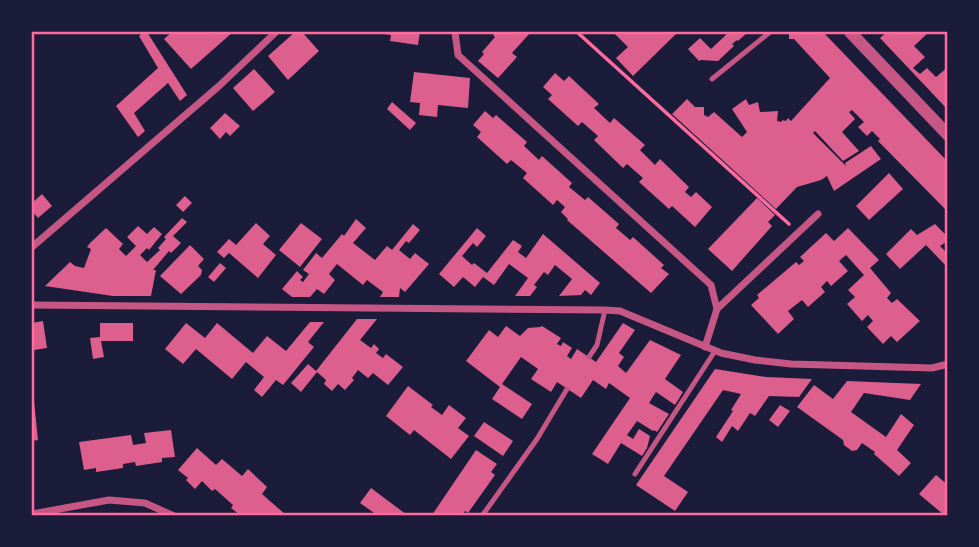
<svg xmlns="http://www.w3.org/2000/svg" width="979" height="547" viewBox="0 0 979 547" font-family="'PT Sans Narrow',sans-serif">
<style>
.building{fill:#dd5f8e}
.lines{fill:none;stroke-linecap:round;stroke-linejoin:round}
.path{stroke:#ff6b9d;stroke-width:3.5}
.service{stroke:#c65784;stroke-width:5}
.minor{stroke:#c65784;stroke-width:7}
.tertiary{stroke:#c65784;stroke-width:12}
.neatline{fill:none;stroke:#ff6b9d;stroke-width:2.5}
</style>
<rect width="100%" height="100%" fill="#1b1b3a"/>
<g class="building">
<path d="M144,32H147L187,95L180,101L168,83L134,113L145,131L138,137L116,106L158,68L139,36Z"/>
<path d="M172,32H233L191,69L164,39Z"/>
<path d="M295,32H302L319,51L288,80L268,56Z"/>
<path d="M377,32H420L418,45L390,41L391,35L377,33Z"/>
<path d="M496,32H531L512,53L517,57L498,78L478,61L484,54L482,52L495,37L493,35Z"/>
<path d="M613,32H678L633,76L616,58L628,47Z"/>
<path d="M729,32H748L738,41L737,40L732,44L734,46L718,61L701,60L699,61L688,49L700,38L711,49Z"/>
<path d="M793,32H823L948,162V212L878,141L880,139L872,131L867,136L858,127L864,122L852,110L849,112L855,119L842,132L859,151L843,161L815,131L813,133L846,166L845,163L871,146L881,159L834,191L827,176L821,180L797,187L776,209L672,114L687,99L695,107H704V115L708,117L714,112L742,137L747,132L732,109L746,99L749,105L758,102L760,112L778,111L777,121L782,122V120L786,121L788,118L791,121L830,78L794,39H789V34Z"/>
<path d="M887,32H929L914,46L925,57L913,68L920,74L927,68L936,77L948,67V110L880,38Z"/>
<path d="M254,69L275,92L253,111L233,88Z"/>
<path d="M414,72L470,78L468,108L438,105L437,117L419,115L420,103L410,102Z"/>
<path d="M555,73L564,81L569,76L599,104L594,108L610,123L614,118L645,145L640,150L655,165L660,159L689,187L685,192L691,197L696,192L712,207L695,227L672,206L669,209L639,182L643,178L627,164L623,168L594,140L598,136L582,122L578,126L548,99L552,95L543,87Z"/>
<path d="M392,102L416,123L410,130L387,109Z"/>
<path d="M485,111L493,118L496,115L527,142L524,146L539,160L542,156L572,183L569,187L585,200L588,197L619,224L616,228L630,240L633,237L664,265L661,268L669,274L651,293L567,220L568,219L561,212L565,207L557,200L553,205L523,178L527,173L511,160L507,164L477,137L481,132L473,125Z"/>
<path d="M225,113L240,126L230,136L226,132L220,139L210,128Z"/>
<path d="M889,173L903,189L869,220L856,206Z"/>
<path d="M42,194L52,206L38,218L32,211V203Z"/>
<path d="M185,196L192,203L183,212L176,205Z"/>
<path d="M757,198L775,215L768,222L772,226L732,271L708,249Z"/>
<path d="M182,218L187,222L173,236L181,243L171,253L169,251L153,270H156L151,296H113L45,286L70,262L75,266L84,268L91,249L87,247L90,243L106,228L123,244L119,249L126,256L136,246L127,237L138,226L147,234L154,227L162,234L149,250L147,248L140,255L147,262L160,250L158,248L166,239L164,237Z"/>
<path d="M356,219L366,228L353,243L375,260L387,246L392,250L413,224L420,230L409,243L406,241L399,250L410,259L415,253L429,264L405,292L400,288L399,297H380L383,292L367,280L363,285L337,264L329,274L335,280L324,294L317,289L310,297H292L282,289L297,271L303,277L300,280L303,282L309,274L303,270L316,253L322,258L342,234L344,236Z"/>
<path d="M256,223L270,236L263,244L276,255L258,278L229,253L224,258L217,252L229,239L236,245Z"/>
<path d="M301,223L322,239L300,267L279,250Z"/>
<path d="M935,224L948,237V241L940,246L948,254V268L926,245L900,269L886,254L911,229L917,235Z"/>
<path d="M477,228L486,236L477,247L473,243L462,256L472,265L474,263L487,273L513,240L522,246L518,252L526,258L543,234L600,283L591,295L585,290L581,295L559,296L572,279L555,265L548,275L544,272L534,285L537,287L530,296H515L528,278L509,264L494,285L483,277L475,287L463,277L454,287L439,274Z"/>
<path d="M848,228L879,260L870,268L891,293L887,298L892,303L897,299L920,321L897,342L891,336L883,344L867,327L873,321L868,315L862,321L847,304L855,297L848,290L864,275L846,255L839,261L848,271L831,286L827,281L821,287L825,292L808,307L802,300L788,311L794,319L778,334L751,305L759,298L757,295L796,262L799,265L804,261L800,257L826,233L834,241Z"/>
<path d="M190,245L204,259L198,266L202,270L201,275L181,294L160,276Z"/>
<path d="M220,263L226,268L214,282L208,277Z"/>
<path d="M357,319H377L360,340L371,348L374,344L379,349L376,353L383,358L386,354L403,367L388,385L373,373L368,378L358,370L352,378L354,380L345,390L338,384L332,391L324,384L326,380L317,372L301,392L291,383L308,364L316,371Z"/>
<path d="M43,321L47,348L34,350L32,323Z"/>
<path d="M310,322H324L308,342L314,347L283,385L276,380L262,397L254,390L264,377L246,362L232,379L196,349L183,364L165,349L186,323L205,338L217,323L253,353L267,336L286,351Z"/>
<path d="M100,323H133V341H101L104,357L93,359L90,338L100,337Z"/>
<path d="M623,323L635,330L619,353L624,357L618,366L626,373L650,340L681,355L665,379L683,392L675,405L656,392L649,403L669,414L657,432L654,430L653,431L637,421L627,435L633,439L639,429L650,436L647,448L642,456L621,443L608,464L592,454L630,398L609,383L606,389L593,380L581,398L557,382L551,392L531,379L538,369L521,357L502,384L532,404L522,419L492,399L500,387L466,361L489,330L498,337L506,326L520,336L528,328L540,327L542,326L561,338L557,344L561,346L563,342L572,348L567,356L571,359L577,349L596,362Z"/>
<path d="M715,369L766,377L812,379L799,397L769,396L755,416L750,413L738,431L732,426L722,442L716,437L733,411L731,410L741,394L723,390L664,476L688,492L675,511L636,485Z"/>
<path d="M847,381L921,384L910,400L864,393L851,412L886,437L901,414L914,425L897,450L911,463L899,476L874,454L875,452L862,443L857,450L852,451L844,445L843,440L797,407L814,385L833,399Z"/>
<path d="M408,386L433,405L431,407L442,415L449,405L466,418L458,428L469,436L451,459L414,430L410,435L386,416Z"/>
<path d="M32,401H34L38,440L32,441Z"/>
<path d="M780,405L790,411L778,427L769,420Z"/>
<path d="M484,422L513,441L503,456L474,436Z"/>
<path d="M171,430L175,457L162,458V462L136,466L135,462L123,464V468L96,472V468L84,470L79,442L131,435L133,445L146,443L144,433Z"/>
<path d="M197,448L216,465L222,459L242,476L248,469L267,487L262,494L286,515H240L231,508L233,505L215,489L212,491L202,481L195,489L186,480L188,478L178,470Z"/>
<path d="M476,450L497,464L491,472L495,475L468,513L465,511L462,515H432Z"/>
<path d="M936,475L948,485V515H944L919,494Z"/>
<path d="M371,488L407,515H377L360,503Z"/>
</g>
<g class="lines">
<path class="path" d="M577,32L789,224"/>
<g class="service">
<path d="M712,79L770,32"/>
<path d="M589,357L597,345L605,310"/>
<path d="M635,474L715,351"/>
<path d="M482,516L537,439L567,389"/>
</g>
<g class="minor">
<path d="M455,32L458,55L711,285L717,309"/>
<path d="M32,247L219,86L276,32"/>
<path d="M32,305L605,310L620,311L721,353L755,360L791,364L932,368L948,364"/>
<path d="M705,347L717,309L818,214"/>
<path d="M32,514L109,500L145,503L174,516"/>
</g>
<path class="tertiary" d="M850,32L948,135"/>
</g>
<rect width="979" height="547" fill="none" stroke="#1b1b3a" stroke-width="66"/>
<rect x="33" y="33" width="913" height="481" class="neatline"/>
</svg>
